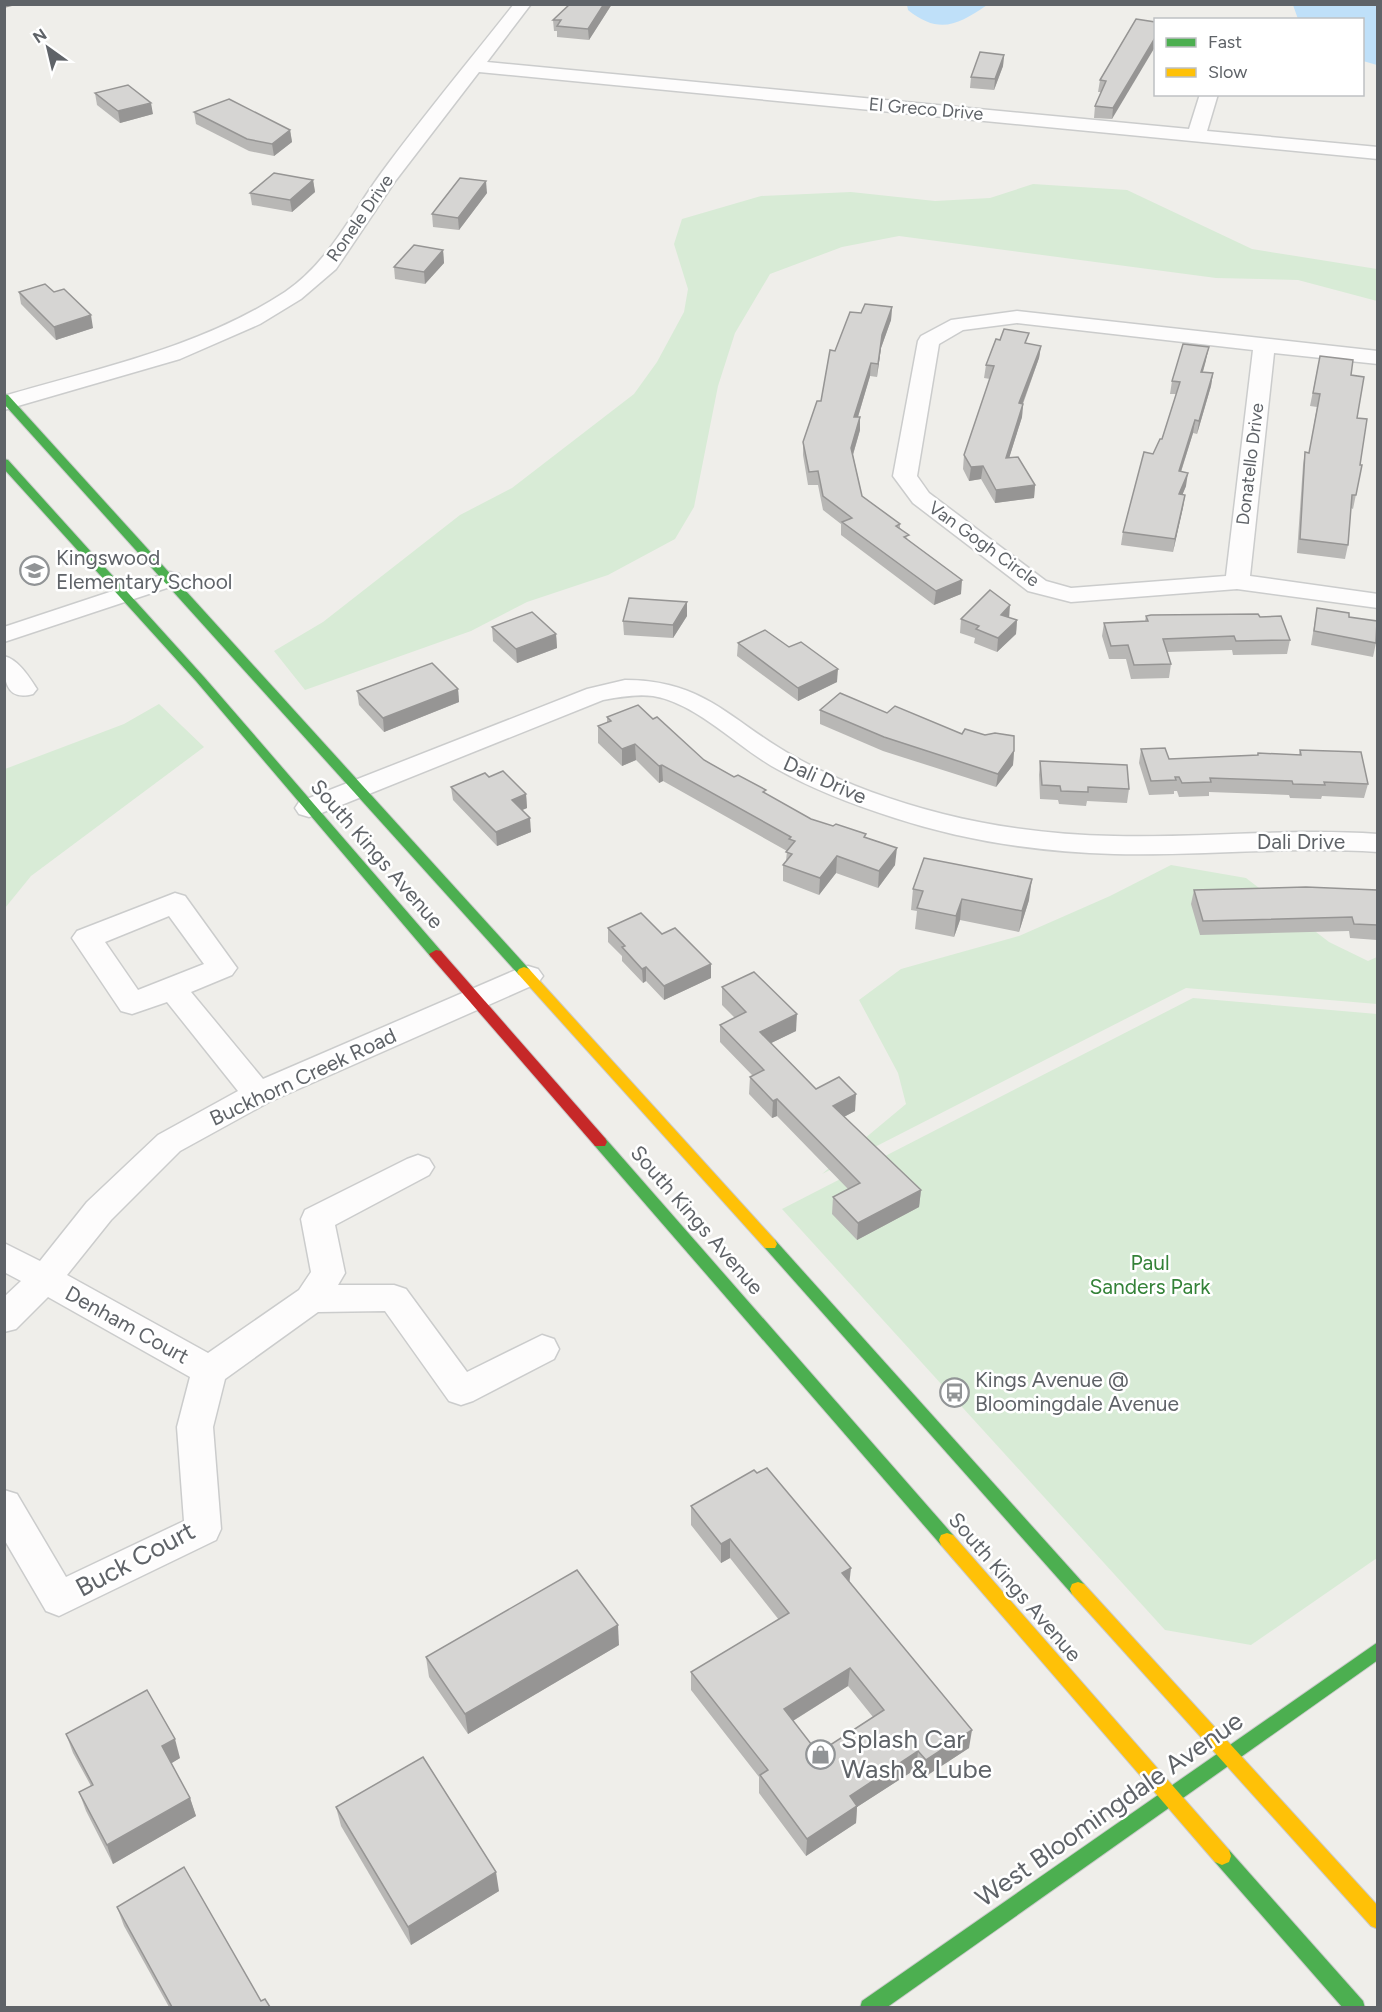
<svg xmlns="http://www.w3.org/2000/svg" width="1382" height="2012" viewBox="0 0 1382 2012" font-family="Figtree,sans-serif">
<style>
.green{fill:#d8ebd6}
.water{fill:#bfe0f9}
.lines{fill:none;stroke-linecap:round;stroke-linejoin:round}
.street-casing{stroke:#cbcccc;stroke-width:3}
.fast-casing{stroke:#cacacb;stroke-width:2}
.slow-casing{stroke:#cacacb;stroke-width:2}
.jam-casing{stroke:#cacacb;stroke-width:2}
.street{fill:#fdfcfc;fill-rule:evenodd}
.fast{fill:#4caf50;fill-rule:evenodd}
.slow{fill:#ffc107;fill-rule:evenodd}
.jam{fill:#c62828;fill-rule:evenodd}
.wall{fill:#b8b7b5;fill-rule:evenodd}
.shaded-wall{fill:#969594}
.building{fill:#d6d5d3;stroke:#969594;stroke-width:1.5;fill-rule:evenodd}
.labels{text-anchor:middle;stroke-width:5;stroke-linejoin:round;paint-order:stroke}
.far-street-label{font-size:18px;fill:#5f6368;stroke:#fff}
.poi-label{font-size:21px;fill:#5f6368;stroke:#fff;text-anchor:start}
.street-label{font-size:21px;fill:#5f6368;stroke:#fff}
.park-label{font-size:21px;fill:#348238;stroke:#fff}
.near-street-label{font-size:26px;fill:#5f6368;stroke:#fff}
.near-poi-label{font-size:26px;fill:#5f6368;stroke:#fff;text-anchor:start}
</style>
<rect width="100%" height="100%" fill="#efeeea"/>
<g class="green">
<path d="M1033,184L1127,190L1252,249L1377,269V301L1298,280L1216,278L899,236L842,247L770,274L735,333L718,386L694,507L675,539L608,575L527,602L471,631L305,690L274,651L323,622L460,515L512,488L634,394L657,362L684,312L688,289L674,244L682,219L761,196L851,192L935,201L990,198Z"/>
<path d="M159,704L204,747L31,876L5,908V769L124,724Z"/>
<path d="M1171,865L1246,878L1329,942L1368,961L1377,957V1004L1186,988L822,1174L906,1104L898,1073L859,1000L901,969L1019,936L1110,896Z"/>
<path d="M1193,998L1377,1014V1558L1251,1645L1165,1630L782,1209Z"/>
</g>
<g class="water">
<path d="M907,5V4L987,5C958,25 939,35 908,10Z"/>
<path d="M1293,5H1377V65L1363,61L1362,20L1298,19Z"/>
</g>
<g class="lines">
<defs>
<g id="street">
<path d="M514,4H531L487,62L1189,129L1200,94H1218L1207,131L1378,147V159L479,72L396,180L336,269L301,299L260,324L180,359L4,410V396C100,368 201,347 285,292C329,262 351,214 382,172C424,115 470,60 514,4Z"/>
<path d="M1017,311L1378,351V364L1274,353L1250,576L1378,594V608L1237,589L1071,602L1028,591L913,503L893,476L918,341L921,336L951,320ZM1017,323L1253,350L1226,576L1071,588L1046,581L929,493L917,476L939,344L963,330Z"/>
<path d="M170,572L179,574L182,579L179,584L4,642V627Z"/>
<path d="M4,656C19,660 29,677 37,689L33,694C4,702 4,677 4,656Z"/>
<path d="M625,680C706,680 731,722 795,757C841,783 892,801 943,814C999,828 1057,835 1114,836C1202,838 1290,828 1378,834V852C1289,846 1202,856 1114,854C1040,852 965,841 895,818C854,805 814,790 777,769C738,748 697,703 653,696C636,694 619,697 603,700L319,814L309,817L299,814L295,808L299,802L587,689Z"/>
<path d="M175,893L185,896L237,968L232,975L191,992L263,1079L518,969L528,966L538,969L543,976L538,983L269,1102L180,1151L111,1220L67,1275L208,1353L299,1290L311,1272L301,1219L305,1210L407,1159L418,1155L429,1159L434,1167L429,1175L335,1225L345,1273L338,1285H394L406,1289L467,1372L542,1335L554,1339L559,1349L554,1359L473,1401L461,1405L449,1401L385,1311L318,1312L225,1379L213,1427L221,1529L216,1540L59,1616L46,1611L4,1539V1490L17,1494L66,1577L184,1521L177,1427L190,1377L48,1297L16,1329L4,1332V1297L21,1281L4,1272V1243L40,1261L87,1202L158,1135L238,1091L167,1002L132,1014L121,1011L72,938L77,931ZM169,916L204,964L138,990L105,942Z"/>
</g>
<g id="fast">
<path d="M4,394L8,395L529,969L531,972L529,975H519L4,404Z"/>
<path d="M4,459L8,460L204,677L441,951L443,954L441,957H431L196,681L4,469Z"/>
<path d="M600,1137L605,1138L953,1535L955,1540L953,1545L947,1547L941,1545L595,1146L593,1142L595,1138Z"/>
<path d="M770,1238L775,1240L1084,1584L1086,1589L1084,1594L1078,1596L1072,1594L765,1248L763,1244L765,1240Z"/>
<path d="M1378,1642V1660L886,2008H860L862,2001Z"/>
<path d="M1222,1847L1229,1850L1363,2001L1365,2008H1343L1215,1862L1213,1856L1215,1850Z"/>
</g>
<g id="slow">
<path d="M524,967L529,969L775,1240L777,1244L775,1248H765L519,975L517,972L519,969Z"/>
<path d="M947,1533L953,1535L1229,1850L1231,1856L1229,1862L1222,1865L1215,1862L941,1545L939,1540L941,1535Z"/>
<path d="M1078,1582L1084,1584L1378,1906V1929L1371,1926L1072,1594L1070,1589L1072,1584Z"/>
</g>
<path id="jam" d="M436,950L441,951L605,1138L607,1142L605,1146H595L431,957L429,954Z"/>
</defs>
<use href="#street" class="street-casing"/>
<use href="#fast" class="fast-casing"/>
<use href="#slow" class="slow-casing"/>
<use href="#jam" class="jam-casing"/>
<use href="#street" class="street"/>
<use href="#fast" class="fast"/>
<use href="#slow" class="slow"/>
<use href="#jam" class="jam"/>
</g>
<g class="wall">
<path d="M612,4L589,40L557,37V31H554L553,20Z"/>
<path d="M1136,19L1112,119L1094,118L1095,106L1101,92H1098L1100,80Z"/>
<path d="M1004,55L1003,66L994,90L970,88L971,77Z"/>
<path d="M95,93L153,114L120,123L97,105Z"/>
<path d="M194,112L290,130L292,142L274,156L249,151L196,124Z"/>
<path d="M313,180L315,192L292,212L252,205L250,193Z"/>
<path d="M487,193L459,230L433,227L432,214Z"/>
<path d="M443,250L444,263L425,284L395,279L394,267Z"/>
<path d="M19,292H54L93,328L56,340L21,304Z"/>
<path d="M892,307L891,320L881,348L877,377L870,376L858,417H860V430L853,455L862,496L900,524V528L909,541L961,594L934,605L841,535V524L823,510L818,485H808L803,455V442L821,401L835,351L861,313Z"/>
<path d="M1028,344L1041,346L1039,358L1023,404L1022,417L1009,458L1035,485L1034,498L995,503L981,479L969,481L963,469L964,455L990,379L984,378L986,365Z"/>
<path d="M1320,356L1351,375L1357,418L1360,465H1362L1353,509L1351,508L1348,545L1345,559L1297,553L1303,465L1305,452L1309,453L1317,407L1310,406Z"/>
<path d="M1206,360L1203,372L1213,373L1211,386L1197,434L1193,433L1181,472L1186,486L1182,495H1185L1173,552L1121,545L1123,532L1153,454L1162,439L1176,394H1170L1172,381Z"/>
<path d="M1317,608L1349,617L1376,643L1373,657L1311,645Z"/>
<path d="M687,616L673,638L624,635L623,621Z"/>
<path d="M1146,616L1260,617L1290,640L1287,654L1233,655L1232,650L1167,652L1171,664L1169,678L1131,679L1126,659H1109L1102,636L1104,623L1145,621Z"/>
<path d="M1009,618L1017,620L1016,634L997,652L974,643L975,638L960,633L961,619Z"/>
<path d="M492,627L556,634L557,648L517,663L493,641Z"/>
<path d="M738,643L837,682L798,701L737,656Z"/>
<path d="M458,689L459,702L384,732L359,705L357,691Z"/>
<path d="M820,710L887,713L962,734L1014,751L1013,765L996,787L883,751L820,724Z"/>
<path d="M607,717L653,719L704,760L811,819L866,838L895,865L878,888L836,873L819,895L783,881V865L786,861L787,851L663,781L659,783L636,760L622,766L598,743V726L607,723Z"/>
<path d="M1141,749L1169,759L1257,755L1258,753L1299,755L1300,750L1368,784L1364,798L1322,796L1321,799L1290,798L1289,795L1209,792V796L1179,797L1177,791H1174V794L1149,795L1139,763Z"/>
<path d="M1040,761L1129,789L1127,803L1087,801L1086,806L1059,804L1058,800L1040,799L1039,775Z"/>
<path d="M489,777L526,794L527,808L522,810L531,832L497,846L453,800L451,787Z"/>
<path d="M913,889L1029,900L1019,932L960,920L954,937L915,929L917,911L911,910Z"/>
<path d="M1194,890H1377V940L1350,938L1349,931L1200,935L1191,904Z"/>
<path d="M608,928L662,934L711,978L664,1000L646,981L643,983L622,961V956L608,942Z"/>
<path d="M722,987L796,1031L771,1043L816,1089L855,1111L844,1117L921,1190L919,1207L857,1240L832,1214L833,1197L848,1189L777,1116L772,1118L749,1094L750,1077L753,1076L720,1042V1025L735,1018L722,1005Z"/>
<path d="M691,1506L850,1582L969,1748L923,1778L916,1769L857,1807L856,1823L806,1856L759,1793V1777L691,1690V1672L779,1620L730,1558L721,1563L691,1525ZM848,1686L873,1717L818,1753L793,1721Z"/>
<path d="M619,1645L468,1734L429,1677L426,1657Z"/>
<path d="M66,1734L180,1758L171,1763L190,1798L196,1816L113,1864L86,1811L79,1792L91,1786L73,1753Z"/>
<path d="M336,1807L499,1891L411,1945L341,1826Z"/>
<path d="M117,1907L261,2001L270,2007H169L124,1926Z"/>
</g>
<g class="shaded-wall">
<path d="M4,4H20L4,8Z"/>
<path d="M604,4H612L589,40L588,29Z"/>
<path d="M1155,38V47L1112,119L1113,108Z"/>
<path d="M1004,55L1003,66L994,90L995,79Z"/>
<path d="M151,103L153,114L120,123L118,111Z"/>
<path d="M290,130L292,142L274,156L272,144Z"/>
<path d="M313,180L315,192L292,212L290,200Z"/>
<path d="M486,181L487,193L459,230L458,218Z"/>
<path d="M443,250L444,263L425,284L424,272Z"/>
<path d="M892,307L891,320L881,348L877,377L878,364L882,335Z"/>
<path d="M91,315L93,328L56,340L54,327Z"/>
<path d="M1041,346L1039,358L1018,416L1019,403Z"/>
<path d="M1209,347L1206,360L1199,385L1201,372Z"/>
<path d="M871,363L870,376L854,430V417Z"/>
<path d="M1213,373L1211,386L1197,434L1199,421Z"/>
<path d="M1023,404L1022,417L1005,471L1006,458Z"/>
<path d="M860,417V430L851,461V448Z"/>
<path d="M1195,420L1193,433L1177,484L1179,471Z"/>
<path d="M983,466L981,479L969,481L971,467Z"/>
<path d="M1188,473L1186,486L1177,508L1179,494Z"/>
<path d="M1035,485L1034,498L995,503L996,490Z"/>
<path d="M1185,495L1183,508L1173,552L1175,539Z"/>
<path d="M962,580L961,594L934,605L936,591Z"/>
<path d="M687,602V616L673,638V625Z"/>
<path d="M1010,605L1009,619L1001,615Z"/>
<path d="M1017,620L1016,634L997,652L998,638Z"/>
<path d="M556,634L557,648L517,663L516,649Z"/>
<path d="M838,669L837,682L798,701V688Z"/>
<path d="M458,689L459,702L384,732L383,718Z"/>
<path d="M635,744L636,760L622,766V749Z"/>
<path d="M1014,751L1013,765L996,787L998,774Z"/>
<path d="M662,765L663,781L659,783V766Z"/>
<path d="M526,794L527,808L513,814L512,800Z"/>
<path d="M530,818L531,832L497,846L496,832Z"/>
<path d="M897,848L895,865L878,888L879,871Z"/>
<path d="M837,856L836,873L819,895L820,878Z"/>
<path d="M1032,879L1029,900L1019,932L1022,911Z"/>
<path d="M962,899L960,920L954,937L956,916Z"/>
<path d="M711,964V978L664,1000V986Z"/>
<path d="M646,967V981L643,983L642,969Z"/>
<path d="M797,1014L796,1031L759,1049L760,1032Z"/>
<path d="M856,1094L855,1111L832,1123L833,1106Z"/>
<path d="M777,1099V1116L772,1118L773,1101Z"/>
<path d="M921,1190L919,1207L857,1240L858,1223Z"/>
<path d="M730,1539V1558L721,1563V1544Z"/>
<path d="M851,1568L849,1586L842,1573Z"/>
<path d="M618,1625L619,1645L468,1734L465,1714Z"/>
<path d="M850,1668L848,1686L783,1727L784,1709Z"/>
<path d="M972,1730L969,1748L923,1778L926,1760Z"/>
<path d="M175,1739L180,1758L167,1766L162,1746Z"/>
<path d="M918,1751L916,1769L857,1807L856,1823L806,1856L807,1839L850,1796Z"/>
<path d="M190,1798L196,1816L113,1864L107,1845Z"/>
<path d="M496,1872L499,1891L411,1945L408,1927Z"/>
</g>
<g class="building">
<path d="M570,4H604L588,29L557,26L561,20H553Z"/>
<path d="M1136,19L1155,22V38L1113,108L1095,106L1106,81L1100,80Z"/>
<path d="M980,52L1004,55L995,79L971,77Z"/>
<path d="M128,85L151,103L118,111L95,93Z"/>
<path d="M229,99L290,130L272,144L247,139L194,112Z"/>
<path d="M274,173L313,180L290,200L250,193Z"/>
<path d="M460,178L486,181L458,218L432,214Z"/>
<path d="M414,245L443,250L424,272L394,267Z"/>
<path d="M45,284L54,292L64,289L91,315L54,327L19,292Z"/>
<path d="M865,304L892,307L882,335L878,364L871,363L854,417H860L851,448L862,496L900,524L896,526L909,535L904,537L962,580L936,591L842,522L852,518L823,496L818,471L809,472L803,442L817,401H821L830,350L835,351L850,312L861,313Z"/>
<path d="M1004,329L1029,333L1025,343L1041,346L1019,403L1023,404L1006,458L1018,457L1035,485L996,490L983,466L971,467L964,455L994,366L986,365L996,339L1000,340Z"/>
<path d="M1183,344L1209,347L1201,372L1213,373L1199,421L1195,420L1179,471L1188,473L1179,494L1185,495L1175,539L1123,532L1144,452L1153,454L1160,439H1162L1180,382L1172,381Z"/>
<path d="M1320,356L1353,360L1351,375L1364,377L1357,418L1367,419L1360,465H1362L1356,495H1352L1348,545L1300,539L1305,452L1309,453L1320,394L1313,393Z"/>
<path d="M990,590L1010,605L1001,615L1017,620L998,638L976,629L979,626L961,619Z"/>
<path d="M629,598L687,602L673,625L623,621Z"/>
<path d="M1317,608L1349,613V617L1377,621L1376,643L1314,631Z"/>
<path d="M532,612L556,634L516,649L492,627Z"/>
<path d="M1258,614L1260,617L1281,616L1290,640L1236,641L1234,636L1163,639L1171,664L1134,665L1128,645L1111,646L1104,623L1148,621L1146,616L1151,615Z"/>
<path d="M765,630L789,647L801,642L838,669L798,688L738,643Z"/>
<path d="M432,663L458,689L383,718L357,691Z"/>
<path d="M840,693L887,713L895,706L962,734L965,729L985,735L995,733L1014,736V751L998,774L884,737L820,710Z"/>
<path d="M638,705L653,719L657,717L704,760L734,777L738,775L766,790L763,792L811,819L833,826L836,824L866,834L864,837L897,848L879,871L837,856L820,878L783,865L792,854L786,852L795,841L789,839L791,837L662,765L659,766L635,744L622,749L598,726L611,721L607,717Z"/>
<path d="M1165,748L1169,759L1258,755V753L1301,755L1300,750L1361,752L1368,784L1324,782L1325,785L1293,784L1292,781L1210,778L1211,782L1182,783L1179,777H1175L1176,780L1151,781L1141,749Z"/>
<path d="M1040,761L1127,765L1129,789L1088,787V792L1061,791L1060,786L1042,785Z"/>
<path d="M503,771L526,794L512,800L530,818L496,832L451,787L485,773L489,777Z"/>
<path d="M924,858L1032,879L1022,911L962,899L956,916L917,908L923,891L913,889Z"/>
<path d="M1306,887L1377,890V925L1354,924L1352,917L1203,921L1194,890Z"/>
<path d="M641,913L662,934L675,928L711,964L664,986L646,967L642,969L622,947L625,946L608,928Z"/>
<path d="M754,972L797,1014L760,1032L816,1089L839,1077L856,1094L833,1106L921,1190L858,1223L833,1197L860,1183L777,1099L773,1101L750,1077L764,1070L720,1025L746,1012L722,987Z"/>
<path d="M767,1468L851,1568L842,1573L972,1730L926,1760L918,1751L850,1796L857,1806L807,1839L760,1775L768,1770L691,1672L789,1613L730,1539L721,1544L691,1506L754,1470L757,1473ZM850,1668L884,1710L818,1753L784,1709Z"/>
<path d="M577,1570L618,1625L465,1714L426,1657Z"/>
<path d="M147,1690L175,1739L162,1746L190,1798L107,1845L79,1792L93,1785L66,1734Z"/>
<path d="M423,1757L496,1872L408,1927L336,1807Z"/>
<path d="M184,1867L261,2001L265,1999L270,2007H172L117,1907Z"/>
</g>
<defs>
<symbol id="school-ring" viewBox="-11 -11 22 22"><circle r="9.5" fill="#fff" stroke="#919496" stroke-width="1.5"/><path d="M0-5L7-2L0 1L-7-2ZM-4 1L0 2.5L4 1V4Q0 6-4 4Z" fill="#919496"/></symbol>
<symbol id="bus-ring" viewBox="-11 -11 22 22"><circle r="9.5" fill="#fff" stroke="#919496" stroke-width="1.5"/><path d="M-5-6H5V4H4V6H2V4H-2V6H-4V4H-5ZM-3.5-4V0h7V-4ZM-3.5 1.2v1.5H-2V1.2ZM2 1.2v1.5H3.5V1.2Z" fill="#919496"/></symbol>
<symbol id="shop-ring" viewBox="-11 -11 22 22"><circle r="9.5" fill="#fff" stroke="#919496" stroke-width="1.5"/><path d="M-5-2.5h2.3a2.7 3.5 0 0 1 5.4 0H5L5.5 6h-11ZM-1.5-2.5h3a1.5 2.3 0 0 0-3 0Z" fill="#919496"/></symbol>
</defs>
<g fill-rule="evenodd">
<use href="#school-ring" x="18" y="554" width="33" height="33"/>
<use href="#bus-ring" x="938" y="1376" width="33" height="33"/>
<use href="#shop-ring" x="804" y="1738" width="33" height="33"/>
</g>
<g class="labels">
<g class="far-street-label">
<text transform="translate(926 109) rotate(5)" y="6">El Greco Drive</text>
<text transform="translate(360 218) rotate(-55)" y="6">Ronele Drive</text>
<text transform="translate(1250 464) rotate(-83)" y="6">Donatello Drive</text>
<text transform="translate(984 544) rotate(36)" y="6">Van Gogh Circle</text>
</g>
<g class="poi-label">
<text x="56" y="565">Kingswood<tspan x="56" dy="24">Elementary School</tspan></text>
<text x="975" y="1387">Kings Avenue @<tspan x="975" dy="24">Bloomingdale Avenue</tspan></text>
</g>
<g class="street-label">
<text transform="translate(825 780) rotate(24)" y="7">Dali Drive</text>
<text x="1301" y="849">Dali Drive</text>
<text transform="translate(377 854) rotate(49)" y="7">South Kings Avenue</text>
<text transform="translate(303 1077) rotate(-25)" y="7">Buckhorn Creek Road</text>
<text transform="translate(697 1220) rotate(49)" y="7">South Kings Avenue</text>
<text transform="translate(127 1325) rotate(29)" y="7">Denham Court</text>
<text transform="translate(1015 1587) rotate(49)" y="7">South Kings Avenue</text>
</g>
<g class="park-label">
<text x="1150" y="1270">Paul<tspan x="1150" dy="24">Sanders Park</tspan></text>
</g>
<g class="near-street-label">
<text transform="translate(135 1559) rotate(-28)" y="9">Buck Court</text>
<text transform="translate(1109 1809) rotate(-35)" y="9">West Bloomingdale Avenue</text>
</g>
<g class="near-poi-label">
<text x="841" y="1748">Splash Car<tspan x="841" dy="30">Wash &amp; Lube</tspan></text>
</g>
</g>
<rect width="1382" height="2012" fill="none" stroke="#5f6368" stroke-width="12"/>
<rect x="1154" y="18" width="210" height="78" fill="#ffffff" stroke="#bfc1c3" stroke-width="1.5"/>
<rect x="1166" y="38" width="30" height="9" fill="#4caf50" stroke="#bfc1c3" stroke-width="1.5"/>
<text x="1208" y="48" font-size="18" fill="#5f6368">Fast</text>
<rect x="1166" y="68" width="30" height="9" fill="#ffc107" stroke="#bfc1c3" stroke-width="1.5"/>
<text x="1208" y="78" font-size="18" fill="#5f6368">Slow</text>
<g transform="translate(48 48) rotate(326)" stroke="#ffffff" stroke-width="4.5" paint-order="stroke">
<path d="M0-4.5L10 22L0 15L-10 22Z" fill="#5f6368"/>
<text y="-9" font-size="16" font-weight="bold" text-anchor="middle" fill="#5f6368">N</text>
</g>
</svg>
